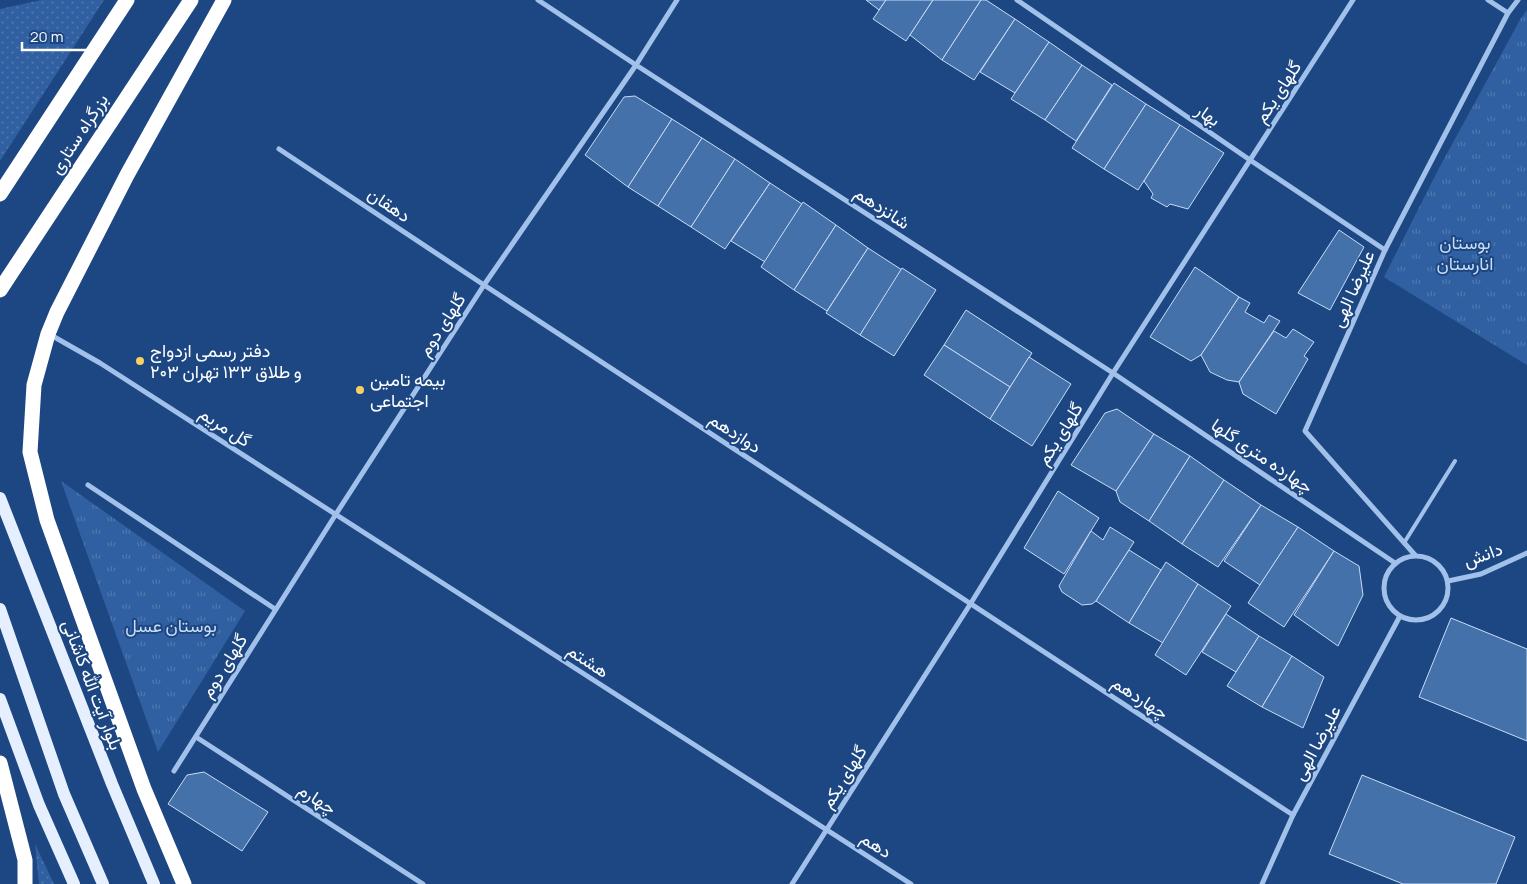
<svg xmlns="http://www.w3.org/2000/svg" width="1527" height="884" viewBox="0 0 1527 884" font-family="Manrope,Vazirmatn,sans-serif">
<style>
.grass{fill:url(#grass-dots)}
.park{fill:url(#park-tufts)}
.building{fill:#4571ab;stroke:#c7dcf7}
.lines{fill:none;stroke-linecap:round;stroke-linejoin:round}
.lane{stroke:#a2c1ea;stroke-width:4}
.street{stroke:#a2c1ea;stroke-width:5}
.primary{stroke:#e6effe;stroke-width:12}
.highway{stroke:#fff;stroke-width:15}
.poi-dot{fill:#fad061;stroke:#1d4782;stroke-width:2}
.labels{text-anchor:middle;stroke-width:4;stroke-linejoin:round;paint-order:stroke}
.street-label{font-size:18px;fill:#fff;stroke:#1d4782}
.park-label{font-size:18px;fill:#c7dcf7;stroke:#1d4782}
.poi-label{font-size:18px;fill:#fff;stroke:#1d4782;text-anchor:start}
</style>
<defs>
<pattern id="grass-dots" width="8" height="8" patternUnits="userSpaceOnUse" patternTransform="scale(1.25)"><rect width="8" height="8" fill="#3060a1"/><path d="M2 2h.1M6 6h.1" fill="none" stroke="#4f78af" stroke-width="1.8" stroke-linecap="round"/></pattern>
<pattern id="park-tufts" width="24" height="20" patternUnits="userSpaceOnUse" patternTransform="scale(1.25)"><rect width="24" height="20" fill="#3060a1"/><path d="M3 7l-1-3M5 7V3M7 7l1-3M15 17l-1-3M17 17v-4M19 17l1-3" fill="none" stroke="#4f78af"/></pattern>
</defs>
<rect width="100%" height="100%" fill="#1d4782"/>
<g class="grass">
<path d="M41,0H104L0,161V9Z"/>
<path d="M35,844L54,884H39Z"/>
</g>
<g class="park">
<path d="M1527,10V365L1384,277L1438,170L1521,18Z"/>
<path d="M61,481L245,611L158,752Z"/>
</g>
<g class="building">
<path d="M866,0H886L879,10Z"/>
<path d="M886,0H933L906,41L873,19Z"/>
<path d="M933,0H981L942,60L910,35Z"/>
<path d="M981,0H986L1015,19L974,80L942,60Z"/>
<path d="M1015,19L1049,42L1015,93L980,72Z"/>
<path d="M1049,42L1082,65L1045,120L1011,99Z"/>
<path d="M1082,65L1112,85L1076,141L1045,120Z"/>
<path d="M1114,83L1146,104L1104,169L1072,148Z"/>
<path d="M635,96L672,119L628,187L585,155L624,97Z"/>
<path d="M1146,104L1180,125L1138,190L1104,169Z"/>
<path d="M672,119L702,138L658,206L628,187Z"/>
<path d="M1180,125L1224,153L1188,209L1170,204L1167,207L1151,198L1153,194L1144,181Z"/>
<path d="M702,138L735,159L691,227L658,206Z"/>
<path d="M735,159L770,183L725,249L691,227Z"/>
<path d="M770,183L802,204L765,262L731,241Z"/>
<path d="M803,202L836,225L794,290L761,267Z"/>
<path d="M836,225L868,248L827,311L794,290Z"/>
<path d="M1339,230L1364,247L1330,310L1298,293Z"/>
<path d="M868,248L902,270L860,335L826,313Z"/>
<path d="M1195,267L1239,297L1201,355L1191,361L1150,337Z"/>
<path d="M902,268L936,290L894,356L860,335Z"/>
<path d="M1239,297L1250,303L1245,312L1264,323L1269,315L1280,321L1239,382L1227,380L1210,372L1201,355Z"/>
<path d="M966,310L1032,353L1010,387L944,345Z"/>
<path d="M1293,329L1314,342L1304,356L1308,359L1276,414L1243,394L1239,382L1274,331L1286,338Z"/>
<path d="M944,345L1010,387L990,419L924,375Z"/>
<path d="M1029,357L1071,384L1032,446L990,419Z"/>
<path d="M1117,409L1154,434L1116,491L1071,465L1105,413Z"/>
<path d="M1154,434L1190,456L1149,521L1120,502L1116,491Z"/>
<path d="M1190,456L1224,480L1182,544L1149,521Z"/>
<path d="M1224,480L1261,505L1218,567L1182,544Z"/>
<path d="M1058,491L1099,518L1064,574L1024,548Z"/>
<path d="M1261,505L1298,527L1260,585L1224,561Z"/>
<path d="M1110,527L1134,542L1096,601L1092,604L1082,605L1062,592L1059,586L1091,531L1103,540Z"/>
<path d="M1298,527L1334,551L1284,627L1248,603Z"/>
<path d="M1129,550L1161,570L1129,623L1096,601Z"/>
<path d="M1334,551L1359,566L1363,595L1338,646L1294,615Z"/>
<path d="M1166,562L1198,584L1163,643L1129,623Z"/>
<path d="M1198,584L1231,606L1186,675L1155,655Z"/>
<path d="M1226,614L1259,636L1236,672L1202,652Z"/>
<path d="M1451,618L1527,649V741L1419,697Z"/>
<path d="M1259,636L1292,656L1262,707L1227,686Z"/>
<path d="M1292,656L1324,677L1303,728L1262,707Z"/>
<path d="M204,772L268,812L242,851L168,804L187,775Z"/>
<path d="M1362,775L1515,837L1496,884H1403L1329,854Z"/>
</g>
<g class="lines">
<path class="lane" d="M1404,543L1455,461"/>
<g class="street">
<path d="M538,0L636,65L1113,373L1395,563"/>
<path d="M1017,0L1250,160L1385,250"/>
<path d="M1488,0L1508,13"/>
<path d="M279,149L484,285L1293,815"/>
<path d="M49,334L100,363L911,884"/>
<path d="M88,485L275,609"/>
<path d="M1415,555L1305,431L1385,250L1508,13L1518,0"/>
<circle cx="1416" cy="588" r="32"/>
<path d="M1448,581L1481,574L1527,553"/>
<path d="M196,737L423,884"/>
<path d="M174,771L336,514L484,285L636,65L677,0"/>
<path d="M792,884L971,603L1113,373L1353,0"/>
<path d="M1262,884L1293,815L1400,616"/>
</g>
<g class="primary">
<path d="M0,498L112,784L154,884"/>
<path d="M0,609L64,794L103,884"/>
<path d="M0,699L39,805L74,884"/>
</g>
<g class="highway">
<path d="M0,194L127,0"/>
<path d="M0,290L191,0"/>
<path d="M0,763L25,860V884"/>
<path d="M184,884L144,789L47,520L30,452L34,385L48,334L57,312L127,175L224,0"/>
</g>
</g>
<g class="poi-dot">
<circle cx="140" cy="361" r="5"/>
<circle cx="360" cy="390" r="5"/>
</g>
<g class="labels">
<g class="street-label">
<text transform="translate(1278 92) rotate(-57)" y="6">گلهای یکم</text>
<text transform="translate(1208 115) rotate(35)" y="6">بهار</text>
<text transform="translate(79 134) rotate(-57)" y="6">بزرگراه ستاری</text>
<text transform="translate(389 205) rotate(34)" y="6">دهقان</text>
<text transform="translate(882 208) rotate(33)" y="6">شانزدهم</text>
<text transform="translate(1353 289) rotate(-66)" y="6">علیرضا الهی</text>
<text transform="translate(442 325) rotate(-57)" y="6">گلهای دوم</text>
<text transform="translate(225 427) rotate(33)" y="6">گل مریم</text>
<text transform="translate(735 433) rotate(33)" y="6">دوازدهم</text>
<text transform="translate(1060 434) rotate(-58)" y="6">گلهای یکم</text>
<text transform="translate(1262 456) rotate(34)" y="6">چهارده متری گلها</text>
<text transform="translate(1483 555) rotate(-20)" y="6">دانش</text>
<text transform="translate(588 661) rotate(33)" y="6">هشتم</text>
<text transform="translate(224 666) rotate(-58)" y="6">گلهای دوم</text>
<text transform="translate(92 685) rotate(69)" y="6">بلوار آیت الله کاشانی</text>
<text transform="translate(1140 698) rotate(33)" y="6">چهاردهم</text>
<text transform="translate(1317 743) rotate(-62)" y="6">علیرضا الهی</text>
<text transform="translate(844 777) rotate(-58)" y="6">گلهای یکم</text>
<text transform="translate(317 799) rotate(33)" y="6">چهارم</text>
<text transform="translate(876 845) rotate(33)" y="6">دهم</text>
</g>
<g class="park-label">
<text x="1465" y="249">بوستان<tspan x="1465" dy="21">انارستان</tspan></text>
<text x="171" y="632">بوستان عسل</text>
</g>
<g class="poi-label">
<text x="150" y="357">دفتر رسمی ازدواج<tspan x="150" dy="21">۲۰۳ و طلاق ۱۳۳ تهران</tspan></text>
<text x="370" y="386">بیمه تامین<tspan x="370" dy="21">اجتماعی</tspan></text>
</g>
</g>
<path d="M22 42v8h72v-8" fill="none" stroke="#ffffff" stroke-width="2.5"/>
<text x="30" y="42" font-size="15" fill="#ffffff" stroke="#1d4782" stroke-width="4" paint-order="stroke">20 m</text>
</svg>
